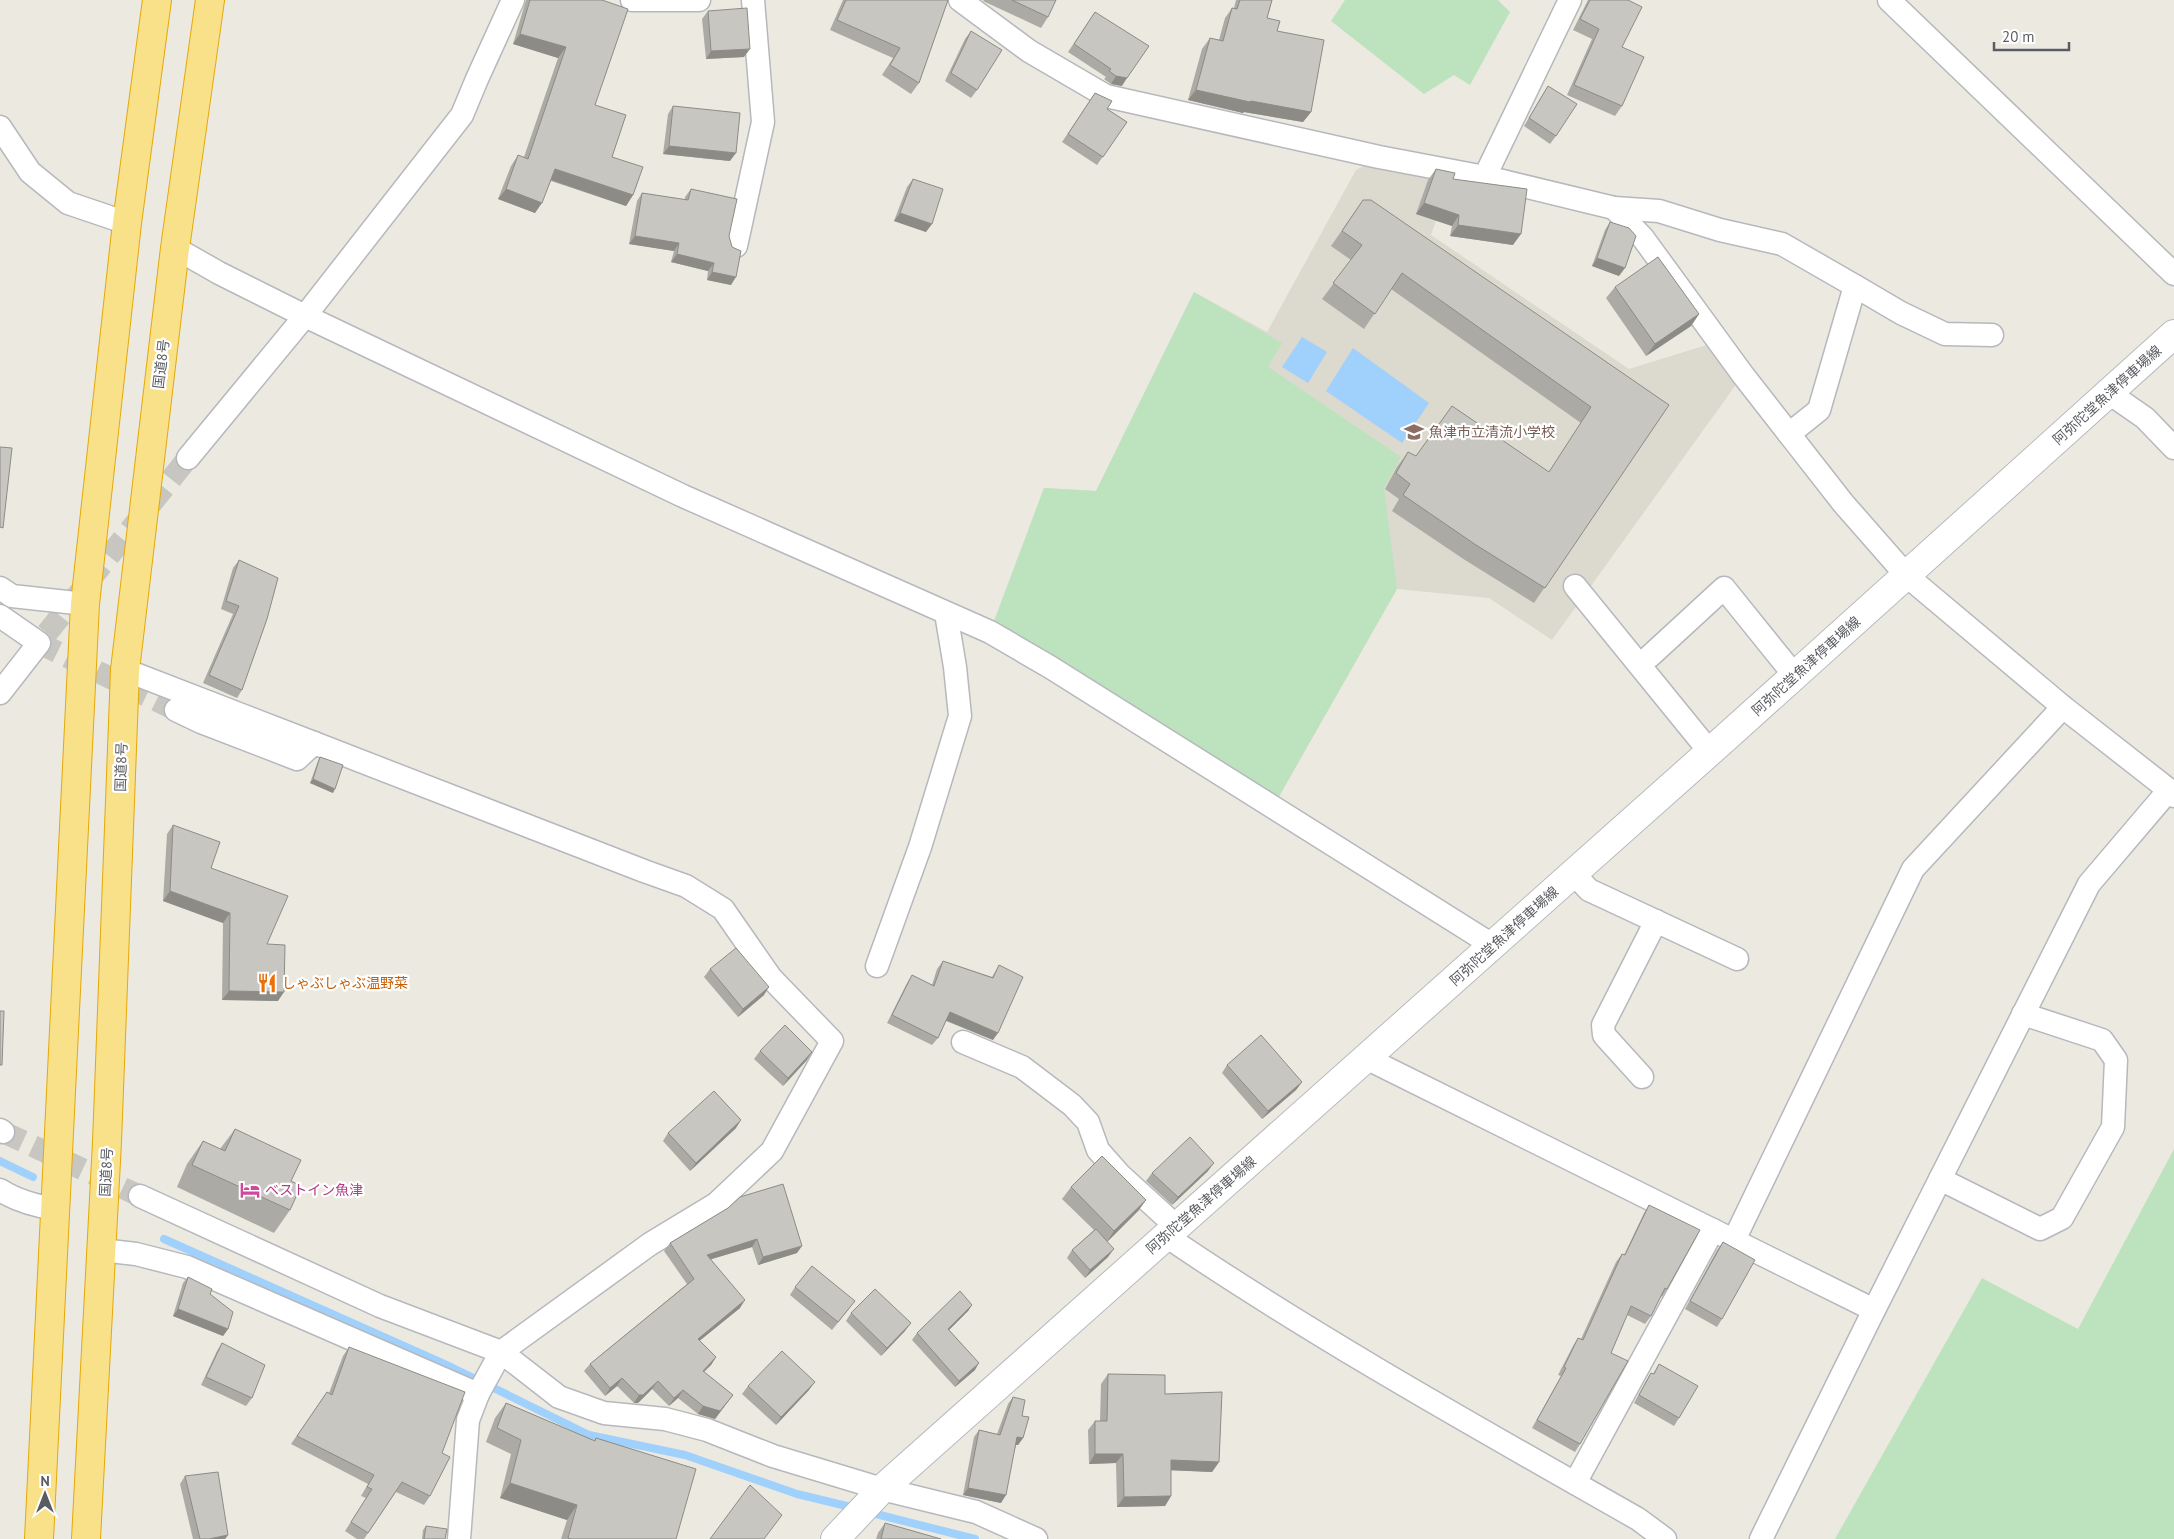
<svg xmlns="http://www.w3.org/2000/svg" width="2174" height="1539" viewBox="0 0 2174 1539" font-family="'PT Sans','Noto Sans JP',sans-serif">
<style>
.education{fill:#dcd9ce}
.green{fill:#bde3be}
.water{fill:#a0d0fc}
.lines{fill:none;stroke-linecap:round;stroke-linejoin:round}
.stream{stroke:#a0d0fc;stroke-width:8}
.street-tunnel{stroke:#c7c6c0;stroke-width:22;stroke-dasharray:22 11;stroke-linecap:butt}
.street-casing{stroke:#b6b8bd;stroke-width:25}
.secondary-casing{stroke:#b6b9bf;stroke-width:30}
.highway-casing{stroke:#e5a807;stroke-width:30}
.street{stroke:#fff;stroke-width:22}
.secondary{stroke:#fff;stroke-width:28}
.highway{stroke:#f9e189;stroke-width:28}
.wall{fill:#acaaa5}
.shaded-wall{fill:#8c8b86}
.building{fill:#c8c6c0;stroke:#8c8b86}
.labels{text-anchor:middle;stroke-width:4.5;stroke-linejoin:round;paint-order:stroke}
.street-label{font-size:14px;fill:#595c61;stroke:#fff}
.education-label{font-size:14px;fill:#785e54;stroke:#fff;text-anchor:start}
.food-label{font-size:14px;fill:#c56008;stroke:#fff;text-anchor:start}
.hotel-label{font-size:14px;fill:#b23c85;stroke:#fff;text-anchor:start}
</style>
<rect width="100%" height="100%" fill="#eceae0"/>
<path class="education" d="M1365,165L1450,181L1431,235L1629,369L1713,343L1743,375L1552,640L1489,598L1397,589L1273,807L990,632L1044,488L1096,491L1194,292L1267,332L1356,170Z"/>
<g class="green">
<path d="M1345,0H1498L1510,12L1470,85L1454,75L1424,94L1331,21Z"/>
<path d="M1194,292L1282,343L1268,367L1401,457L1384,488L1397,589L1273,807L990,632L1044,488L1096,491Z"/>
<path d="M2174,1149V1539H1835L1982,1278L2078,1329Z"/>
</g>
<g class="water">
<path d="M1302,337L1327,352L1308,383L1282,367Z"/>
<path d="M1353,348L1429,403L1402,443L1326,391Z"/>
</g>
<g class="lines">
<g class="stream">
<path d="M0,1161L33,1177"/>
<path d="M164,1239L451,1367L589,1435L685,1455L797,1494L855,1508"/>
<path d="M868,1512L975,1539"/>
</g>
<g class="street-tunnel">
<path d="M176,710L39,643L188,458"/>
<path d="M3,1132L140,1196"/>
</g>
<defs>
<g id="street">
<path d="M632,0H699"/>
<path d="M960,0L1029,51L1106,96L1379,157L1490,178L1614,208L1643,238L1743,375L1843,503L1907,576L2063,707L2169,790L2174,796"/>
<path d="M1889,0L2174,274"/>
<path d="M0,127L30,172L68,203L127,223"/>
<path d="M1490,178L1489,168L1570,0"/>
<path d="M1614,208L1659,211L1720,230L1782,244L1855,286"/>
<path d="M736,246L763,122L753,0"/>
<path d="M175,248L219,273L305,316L683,496L990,632L1050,667L1494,946"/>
<path d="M2109,393L2145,418L2174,448"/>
<path d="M1789,434L1819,410L1855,286L1901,313L1945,334L1992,335"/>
<path d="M188,458L305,316L462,115L477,79L513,0"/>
<path d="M1575,586L1710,752"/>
<path d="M0,588L12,596L85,604"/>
<path d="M0,616L39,643L0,693"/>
<path d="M1649,657L1724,588L1795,676"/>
<path d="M125,670L314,743"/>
<path d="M176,710L201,722L297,759L314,743L644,871L686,886L723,909L771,978L832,1041L772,1151L716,1204L650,1244L501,1352L478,1394"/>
<path d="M1574,874L1589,890L1737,959"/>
<path d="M877,966L920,847L960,716L955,667L946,613"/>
<path d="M963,1042L1022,1067L1072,1105L1088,1122L1098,1150L1120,1175L1177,1227"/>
<path d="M1368,1059L1874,1310L1761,1539"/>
<path d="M1642,1077L1604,1035L1603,1025L1656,921"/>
<path d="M0,1130L3,1132"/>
<path d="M1940,1179L2040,1229L2062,1218L2113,1127L2116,1060L2102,1040L2023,1014"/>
<path d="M0,1190C17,1201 35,1206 56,1209"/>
<path d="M140,1196L380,1306L501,1352L559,1397L604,1413L665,1419L707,1430L773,1456L882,1489L976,1512L1036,1539"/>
<path d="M1166,1236C1318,1339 1478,1428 1638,1519L1665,1539"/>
<path d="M1734,1240L1913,869L2063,707"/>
<path d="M101,1250L136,1254L187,1267L478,1394L468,1420L459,1539"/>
<path d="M1874,1310L2089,884L2169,790"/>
<path d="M1575,1483L1713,1230"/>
</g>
<path id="secondary" d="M835,1539L882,1489C1314,1105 1746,722 2174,334"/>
<g id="highway">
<path d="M39,1539L85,604L127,223L157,0"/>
<path d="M86,1539L107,1142L125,670L175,248L210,0"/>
</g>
</defs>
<use href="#street" class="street-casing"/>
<use href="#secondary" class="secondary-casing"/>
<use href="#highway" class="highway-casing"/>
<use href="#street" class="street"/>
<use href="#secondary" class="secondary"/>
<use href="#highway" class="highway"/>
</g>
<g class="wall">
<path d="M526,0H602L595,105L612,157L633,195L626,206L551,181L535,213L498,199L511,166L518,155L524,157L558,58L513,44Z"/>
<path d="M843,0H948L919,83L911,94L882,75L893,58L830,30Z"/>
<path d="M984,0H1056L1048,17L1041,28L983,1Z"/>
<path d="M1236,0H1272L1267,18L1277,31L1311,112L1303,122L1244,112L1243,113L1188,100L1202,49L1210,38L1219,40L1225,18L1232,8H1234Z"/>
<path d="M1588,0H1628L1622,47V106L1615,116L1567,95L1592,39L1573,30Z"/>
<path d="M708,11L744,57L706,59L702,19Z"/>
<path d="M1095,12L1122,86L1111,84L1104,79L1106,77L1068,52Z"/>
<path d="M971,31L977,90L971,98L945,81L965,39Z"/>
<path d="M1548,86L1556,136L1550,144L1524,126L1543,94Z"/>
<path d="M1095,93L1107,109L1127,122L1097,165L1062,142Z"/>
<path d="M673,106L730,161L663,154L668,114Z"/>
<path d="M1436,169L1453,179L1513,245L1450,236L1452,226L1416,214L1428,180Z"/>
<path d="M913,179L926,232L894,221L907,187Z"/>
<path d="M691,189L729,236L731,285L707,280L708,271L671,262L674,251L629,244L637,201L642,193L685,200V197Z"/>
<path d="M1363,200L1669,405L1534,603L1465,560L1392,511L1399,499L1385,489L1397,467L1408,452L1416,456L1549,472L1581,423L1391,289L1364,329L1322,299L1351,260L1331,246Z"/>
<path d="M1610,222L1619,276L1592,266L1605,230Z"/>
<path d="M1615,287L1699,314L1691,326L1646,356L1606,298Z"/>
<path d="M239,560L242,690L237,698L203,683L233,614L221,609L233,568Z"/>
<path d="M320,757L333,793L310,783L318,761Z"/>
<path d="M173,825L211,868L267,944L278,1001L222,1000L223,923L163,901L167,834Z"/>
<path d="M943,961L992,977L999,965L993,1040L946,1021L938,1038L932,1045L887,1023L907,983L912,975L932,985L937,969Z"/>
<path d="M710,969L764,995L738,1017L704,977Z"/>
<path d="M760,1051L807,1060L783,1086L754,1059Z"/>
<path d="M1227,1065L1302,1082L1296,1090L1262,1119L1222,1073Z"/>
<path d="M736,1128L690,1171L663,1141L668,1133Z"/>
<path d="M235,1129L291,1181L290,1210L274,1233L177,1187L187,1164L203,1141L220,1149Z"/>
<path d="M1208,1171L1172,1205L1146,1181L1152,1173Z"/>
<path d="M1071,1187L1146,1200L1138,1211L1107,1242L1108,1257L1085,1278L1067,1258L1072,1250L1094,1230L1062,1199Z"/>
<path d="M1649,1205L1667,1289L1662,1297L1661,1296L1651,1316L1645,1324L1627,1315L1611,1353L1580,1444L1575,1452L1532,1428L1561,1376L1558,1375L1573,1346L1578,1338L1581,1339L1616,1262L1622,1254L1624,1255L1644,1213Z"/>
<path d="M728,1208L797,1253L758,1265L752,1247L711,1259L740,1308L699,1341L716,1357L711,1365L704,1372L733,1395L715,1419L698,1414L678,1398L669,1406L652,1389L638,1403H634L617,1386L605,1396L584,1371L590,1364L687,1284L664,1251L670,1243Z"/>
<path d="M1723,1242L1722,1319L1717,1327L1685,1309L1717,1250Z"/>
<path d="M188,1277L210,1294L228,1329L223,1336L173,1316L183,1283Z"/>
<path d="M795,1287L849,1309L832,1330L790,1295Z"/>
<path d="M972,1305L968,1311L949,1330L975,1370L955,1387L912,1340L917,1333Z"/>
<path d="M851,1313L905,1331L881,1356L846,1321Z"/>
<path d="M222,1343L252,1398L246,1406L201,1385L217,1351Z"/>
<path d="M349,1347L442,1453L430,1496L424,1505L396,1492L364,1539H357L345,1531L366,1498L361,1496L368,1484L291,1444L327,1392L329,1393L343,1356Z"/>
<path d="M1659,1364L1679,1418L1674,1426L1634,1403L1646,1381L1651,1373L1653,1374Z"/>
<path d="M1108,1374L1165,1394L1219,1462L1212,1472L1171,1470V1496L1165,1506L1117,1507L1116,1463L1089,1464L1088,1430L1095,1421H1100L1101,1384Z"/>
<path d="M748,1386L809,1390L776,1425L742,1394Z"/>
<path d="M1013,1397L1022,1416L1023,1438L1018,1445H1016L1001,1503L963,1495L974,1437L979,1430L997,1434L1008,1404Z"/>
<path d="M506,1403L594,1441L596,1438L676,1539H561L567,1520L500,1498L511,1454L486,1442L495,1418Z"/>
<path d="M185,1476L228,1535L225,1539H193L180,1484Z"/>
<path d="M885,1523L941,1539H876L878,1533Z"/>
<path d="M426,1526L445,1539H422L423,1530Z"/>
</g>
<g class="shaded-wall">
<path d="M520,34L566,47L558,58L513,44Z"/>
<path d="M750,49L744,57L706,59L711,51Z"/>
<path d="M1116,76L1127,78L1122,86L1111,84Z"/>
<path d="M1196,90L1251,101L1311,112L1303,122L1244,112L1243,113L1188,100Z"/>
<path d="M669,146L736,153L730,161L663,154Z"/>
<path d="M555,169L633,195L626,206L548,179Z"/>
<path d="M506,189L542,203L535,213L498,199Z"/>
<path d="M1424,203L1459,215L1452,226L1416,214Z"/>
<path d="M900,213L932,224L926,232L894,221Z"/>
<path d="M1458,225L1521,234L1513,245L1450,236Z"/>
<path d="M635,236L679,243L674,251L629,244Z"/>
<path d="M677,254L714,263L708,271L671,262Z"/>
<path d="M1597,258L1625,268L1619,276L1592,266Z"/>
<path d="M712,272L736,277L731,285L707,280Z"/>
<path d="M1699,314L1691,326L1646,356L1655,344Z"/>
<path d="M313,779L335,789L333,793L310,783Z"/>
<path d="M170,891L230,913L223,923L163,901Z"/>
<path d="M769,987L764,995L738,1017L743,1009Z"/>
<path d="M229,991L284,992L278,1001L222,1000Z"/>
<path d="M950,1012L998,1033L993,1040L945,1020Z"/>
<path d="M812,1052L807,1060L783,1086L788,1078Z"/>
<path d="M1302,1082L1296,1090L1262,1119L1268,1111Z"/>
<path d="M741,1120L736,1128L690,1171L696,1163Z"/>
<path d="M1214,1163L1208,1171L1172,1205L1178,1197Z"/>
<path d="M1146,1200L1138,1211L1106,1243L1114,1231Z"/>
<path d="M757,1239L752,1247L702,1262L707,1255Z"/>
<path d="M802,1246L797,1253L758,1265L763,1257Z"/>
<path d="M1114,1249L1108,1257L1085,1278L1090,1270Z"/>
<path d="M745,1300L740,1308L692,1347L698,1339Z"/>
<path d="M972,1305L968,1311L944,1335L948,1329Z"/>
<path d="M178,1309L228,1329L223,1336L173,1316Z"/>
<path d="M911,1323L905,1331L881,1356L887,1348Z"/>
<path d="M716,1357L711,1365L697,1378L703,1371Z"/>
<path d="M979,1363L975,1370L955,1387L959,1381Z"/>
<path d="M622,1378L617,1386L605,1396L610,1388Z"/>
<path d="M658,1381L652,1389L638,1403H634L639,1395Z"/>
<path d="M815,1382L809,1390L776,1425L781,1417Z"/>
<path d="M683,1390L678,1398L669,1406L674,1398Z"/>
<path d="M733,1395L715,1419L698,1414L703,1406Z"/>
<path d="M1017,1437L1023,1438L1018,1445H1012Z"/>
<path d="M1095,1454H1123L1116,1463L1089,1464Z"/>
<path d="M1171,1460L1219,1462L1212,1472L1164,1470Z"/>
<path d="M510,1483L577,1505L567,1520L500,1498Z"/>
<path d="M968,1488L1006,1495L1001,1503L963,1495Z"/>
<path d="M1171,1496L1165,1506L1117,1507L1124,1497Z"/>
<path d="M228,1535L225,1539H209Z"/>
</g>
<g class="building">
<path d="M530,0H602L628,9L595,105L626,115L612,157L643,167L633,195L555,169L542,203L506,189L518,155L528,159L566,47L520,34Z"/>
<path d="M846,0H948L919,83L890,65L900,48L837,20Z"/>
<path d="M1012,0H1056L1048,17Z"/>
<path d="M1240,0H1272L1267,18L1280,21L1277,31L1324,40L1311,112L1251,101L1250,102L1196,90L1210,38L1223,41L1232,8L1237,9Z"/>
<path d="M1590,0H1628L1642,7L1622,47L1644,57L1622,106L1574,85L1599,29L1580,19Z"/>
<path d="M747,8L750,49L711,51L708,11Z"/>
<path d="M1095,12L1149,46L1127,78L1116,76L1109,71L1111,69L1074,44Z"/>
<path d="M971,31L1002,50L977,90L951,73Z"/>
<path d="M1548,86L1577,104L1556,136L1529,118Z"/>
<path d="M1095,93L1112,101L1107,109L1127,122L1103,157L1068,134Z"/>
<path d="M673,106L740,113L736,153L669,146Z"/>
<path d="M1436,169L1455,173L1453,179L1527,189L1521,234L1458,225L1459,215L1424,203Z"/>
<path d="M913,179L943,189L932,224L900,213Z"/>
<path d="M691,189L737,199L729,236L732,247L741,251L736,277L712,272L714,263L677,254L679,243L635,236L642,193L688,200Z"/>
<path d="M1363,200H1371L1669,405L1545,588L1476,545L1403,495L1410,484L1396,473L1408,452L1416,456L1452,406L1549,472L1591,407L1402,273L1375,314L1333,283L1362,245L1342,231Z"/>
<path d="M1610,222L1629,228L1636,236L1625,268L1597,258Z"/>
<path d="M1658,257L1699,314L1655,344L1615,287Z"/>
<path d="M0,447L12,448L3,528L0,527Z"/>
<path d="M239,560L278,578L267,619L242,690L209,675L239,606L226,601Z"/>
<path d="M320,757L343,765L335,789L313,779Z"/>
<path d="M173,825L220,842L211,868L288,896L267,944L285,945L284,992L229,991L230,913L170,891Z"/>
<path d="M736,948L769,987L743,1009L710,969Z"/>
<path d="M943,961L993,978L999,965L1023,977L998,1033L950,1012L938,1038L892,1015L912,975L934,986Z"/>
<path d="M0,1011H4L2,1065H0Z"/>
<path d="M785,1025L812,1052L788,1078L760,1051Z"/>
<path d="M1261,1035L1302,1082L1268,1111L1227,1065Z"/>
<path d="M714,1091L741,1120L696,1163L668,1133Z"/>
<path d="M235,1129L301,1160L291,1181L301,1186L290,1210L192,1165L203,1141L225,1151Z"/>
<path d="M1190,1137L1214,1163L1178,1197L1152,1173Z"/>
<path d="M1102,1156L1146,1200L1114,1231L1071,1187Z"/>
<path d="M783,1184L802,1246L763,1257L757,1239L707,1255L745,1300L698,1339L716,1357L703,1371L733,1395L720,1411L703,1406L683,1390L674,1398L658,1381L643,1395H639L622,1378L610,1388L590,1364L694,1279L670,1243L728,1208L740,1197Z"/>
<path d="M1649,1205L1700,1230L1667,1289L1665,1288L1651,1316L1631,1306L1611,1353L1628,1361L1580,1444L1537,1420L1566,1368L1564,1367L1578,1338L1583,1340L1622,1254L1625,1255Z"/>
<path d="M1096,1229L1114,1249L1090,1270L1072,1250Z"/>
<path d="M1723,1242L1755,1260L1722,1319L1690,1301Z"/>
<path d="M812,1266L855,1301L838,1322L795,1287Z"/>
<path d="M188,1277L212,1289L210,1294L233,1312L228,1329L178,1309Z"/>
<path d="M875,1289L911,1323L887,1348L851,1313Z"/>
<path d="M960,1291L972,1305L948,1329L979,1363L959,1381L917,1333Z"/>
<path d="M222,1343L265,1365L252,1398L206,1377Z"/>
<path d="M349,1347L465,1392L442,1453L450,1457L430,1496L402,1482L368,1533L351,1522L372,1489L367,1487L374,1475L297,1436L327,1392L332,1395Z"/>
<path d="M782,1351L815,1382L781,1417L748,1386Z"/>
<path d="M1659,1364L1698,1386L1679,1418L1639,1395L1651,1373L1654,1374Z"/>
<path d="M1108,1374L1165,1375V1394L1222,1392L1219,1462L1171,1460V1496L1124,1497L1123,1454H1095V1421H1107Z"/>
<path d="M1013,1397L1025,1400L1022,1416L1029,1417L1023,1438L1017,1437L1006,1495L968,1488L979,1430L1000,1435Z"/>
<path d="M506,1403L595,1441L596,1438L696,1469L676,1539H571L568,1538L577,1505L510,1483L521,1440L497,1428Z"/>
<path d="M218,1472L228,1535L209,1539H200L185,1476Z"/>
<path d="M750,1485L782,1515L764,1539H710Z"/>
<path d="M885,1523L941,1539H881Z"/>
<path d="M426,1526L447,1529L445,1539H424Z"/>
</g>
<defs>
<symbol id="school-bare" viewBox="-9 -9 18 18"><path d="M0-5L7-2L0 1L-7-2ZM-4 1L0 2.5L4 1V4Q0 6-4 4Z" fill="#8d6e63" stroke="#fff" stroke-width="2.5" paint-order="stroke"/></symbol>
<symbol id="restaurant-bare" viewBox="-9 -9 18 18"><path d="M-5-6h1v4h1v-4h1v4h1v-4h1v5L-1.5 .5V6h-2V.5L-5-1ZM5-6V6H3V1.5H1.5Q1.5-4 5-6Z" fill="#e8710a" stroke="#fff" stroke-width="2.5" paint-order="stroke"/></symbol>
<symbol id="hotel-bare" viewBox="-9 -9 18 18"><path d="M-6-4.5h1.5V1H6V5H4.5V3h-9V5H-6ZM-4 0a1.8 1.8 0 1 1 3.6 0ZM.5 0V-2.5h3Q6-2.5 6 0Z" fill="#d1479c" stroke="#fff" stroke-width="2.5" paint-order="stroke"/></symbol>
</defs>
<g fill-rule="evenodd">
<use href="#school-bare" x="1400" y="418" width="28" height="28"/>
<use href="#restaurant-bare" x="253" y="969" width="28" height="28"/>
<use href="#hotel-bare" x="236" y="1176" width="28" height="28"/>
</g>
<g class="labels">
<g class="street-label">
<text transform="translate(161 364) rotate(-83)" y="5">国道8号</text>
<text transform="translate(2107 395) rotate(-42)" y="5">阿弥陀堂魚津停車場線</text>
<text transform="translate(1806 666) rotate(-42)" y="5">阿弥陀堂魚津停車場線</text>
<text transform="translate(121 767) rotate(-88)" y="5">国道8号</text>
<text transform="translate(1504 936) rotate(-42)" y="5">阿弥陀堂魚津停車場線</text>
<text transform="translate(106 1172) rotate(-87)" y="5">国道8号</text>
<text transform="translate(1201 1205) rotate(-41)" y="5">阿弥陀堂魚津停車場線</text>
</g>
<g class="education-label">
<text x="1429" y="437">魚津市立清流小学校</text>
</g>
<g class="food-label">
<text x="282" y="988">しゃぶしゃぶ温野菜</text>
</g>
<g class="hotel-label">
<text x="265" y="1195">ベストイン魚津</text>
</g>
</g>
<g transform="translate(45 1494)" stroke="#ffffff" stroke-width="4" paint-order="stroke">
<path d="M0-4L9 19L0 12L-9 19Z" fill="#595c61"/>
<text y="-8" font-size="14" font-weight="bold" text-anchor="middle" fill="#595c61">N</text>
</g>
<path d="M1994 42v8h75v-8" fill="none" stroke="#595c61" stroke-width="2.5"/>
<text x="2002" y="42" font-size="15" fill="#595c61" stroke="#ffffff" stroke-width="4" paint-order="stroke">20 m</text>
</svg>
